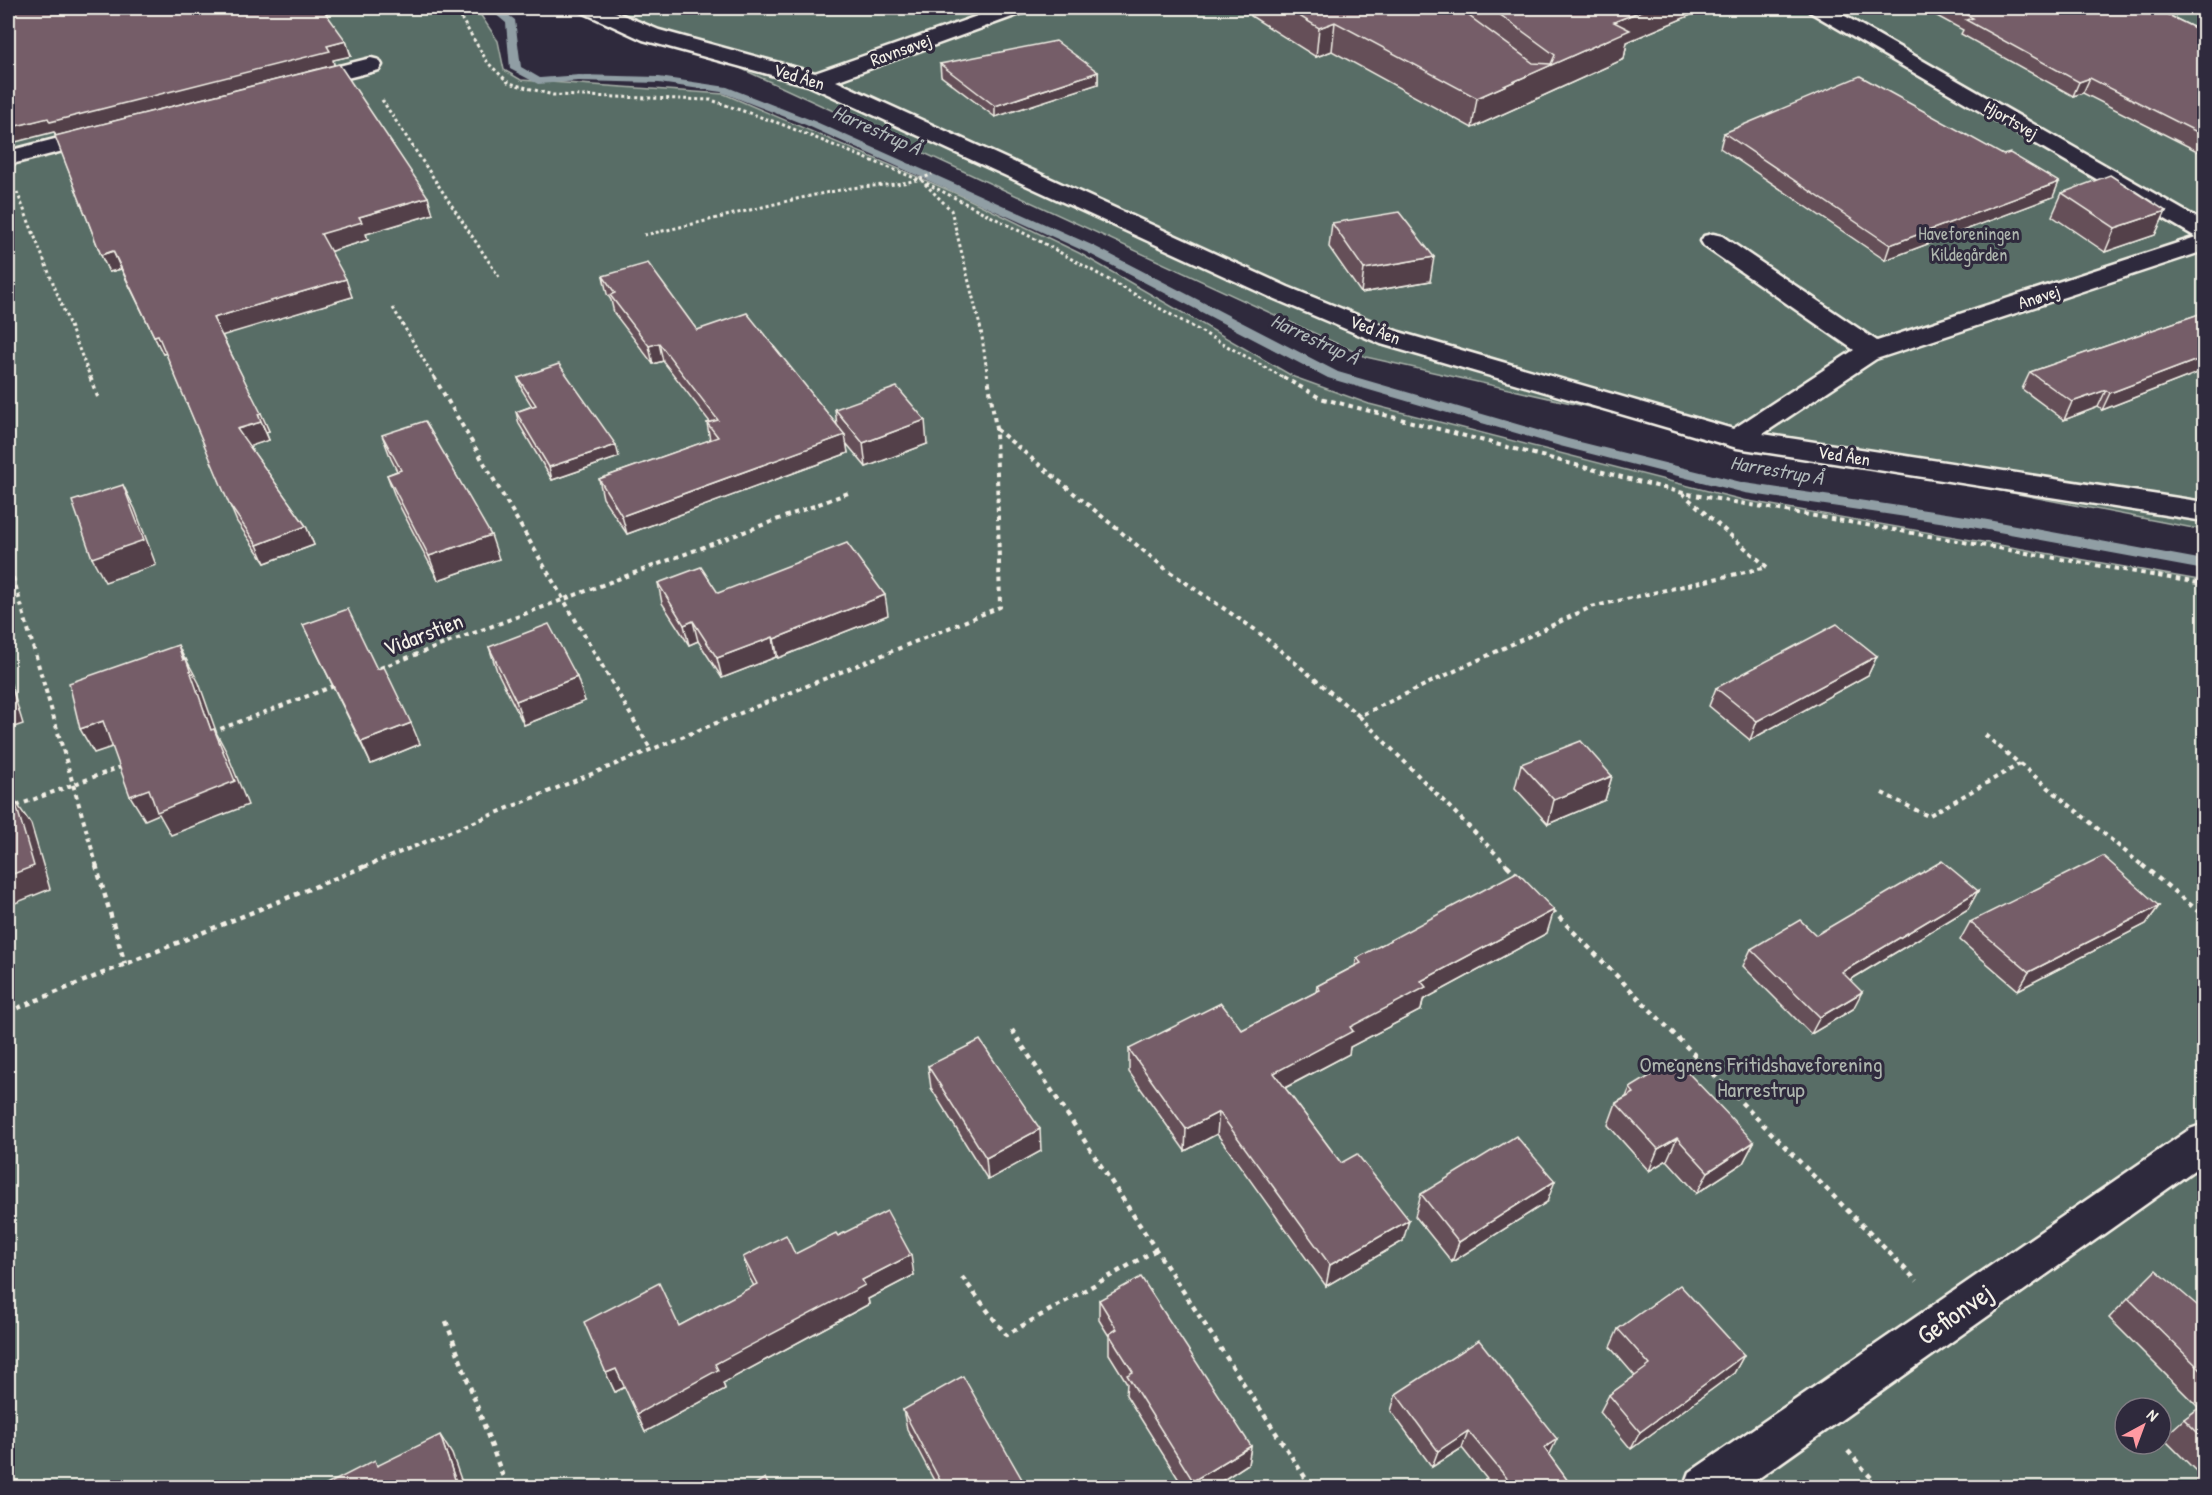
<svg xmlns="http://www.w3.org/2000/svg" width="2212" height="1495" viewBox="0 0 2212 1495" font-family="'Patrick Hand',sans-serif">
<style>
.green{fill:#596d66;stroke:#a6afa7;stroke-width:1.5;fill-rule:evenodd}
.lines{fill:none;stroke-linecap:round;stroke-linejoin:round}
.stream{fill:#909ea4;fill-rule:evenodd}
.minor-casing{stroke:#f4f1e8;stroke-width:5}
.path-far2{stroke:#f4f1e8;stroke-width:3;stroke-dasharray:3 3;stroke-linecap:butt}
.path-far1{stroke:#f4f1e8;stroke-width:4;stroke-dasharray:4.5 4.5;stroke-linecap:butt}
.path{stroke:#f4f1e8;stroke-width:4.5;stroke-dasharray:5 5;stroke-linecap:butt}
.minor{fill:#2f2a3d;fill-rule:evenodd}
.wall{fill:#655059;stroke:#f4f1e8;stroke-width:1.5}
.shaded-wall{fill:#524149;stroke:#f4f1e8;stroke-width:1.5}
.building{fill:#755d68;stroke:#f4f1e8;stroke-width:1.5}
.labels{text-anchor:middle;stroke-width:6;stroke-linejoin:round;paint-order:stroke}
.far-street-label{font-size:18px;fill:#f4f1e8;stroke:#2f2a3d}
.far-park-label{font-size:18px;fill:#aeb6ae;stroke:#2f2a3d}
.far-water-label{font-size:20px;font-style:italic;fill:#b1b9ba;stroke:#2f2a3d}
.street-label{font-size:22px;fill:#f4f1e8;stroke:#2f2a3d}
.park-label{font-size:22px;fill:#aeb6ae;stroke:#2f2a3d}
.near-street-label{font-size:27px;fill:#f4f1e8;stroke:#2f2a3d}
</style>
<rect width="100%" height="100%" fill="#2f2a3d"/>
<filter id="ink" filterUnits="userSpaceOnUse"><feTurbulence type="fractalNoise" baseFrequency=".0167" numOctaves="2"/><feDisplacementMap in="SourceGraphic" scale="12" xChannelSelector="R" yChannelSelector="G"/><feConvolveMatrix kernelMatrix="1 2 1 2 8 2 1 2 1" color-interpolation-filters="sRGB"/></filter>
<g filter="url(#ink)">
<g class="green">
<path d="M8,8H476L498,41L504,70L521,80L724,94L960,195L1079,253L1294,377L1369,404L1743,500L2204,581V1487H8ZM2125,1408H2161V1444H2125Z"/>
<path d="M610,8H2204V530L1727,438L1366,357Z"/>
</g>
<g class="lines">
<path class="stream" d="M488,8H499L515,20L521,67L540,78L579,75L659,77L727,87L814,121L1094,246L1338,372L1568,439L1745,483L1966,516L2204,560V570L1966,526L1745,493L1560,446L1328,378L1086,252L806,125L721,92L659,83L579,81L538,84L510,69L506,23Z"/>
<defs>
<g id="minor">
<path d="M578,8H606L659,30L815,73L1000,8H1029L1026,12L836,81L1288,287L1399,332L1733,429L1854,350L1704,246L1701,241L1704,236L1713,234L1722,236L1877,341L2196,237L1810,12L1806,8H1831L2204,222V251L1876,359L1763,434L2204,502V521L1737,448L1381,344L1270,297L808,85L643,40L582,12Z"/>
<path d="M2189,8H2204V16L2192,12Z"/>
<path d="M371,58L379,60L382,65L379,70L303,89L295,87L292,82L295,77Z"/>
<path d="M102,127L110,129L114,134L110,139L8,165V151Z"/>
<path d="M2204,1124V1163L1745,1488H1684L1690,1472L2190,1129Z"/>
</g>
</defs>
<use href="#minor" class="minor-casing"/>
<g class="path-far2">
<path d="M455,8L488,63L509,83L553,95L711,100L781,124L922,181L1043,243L1286,379"/>
<path d="M382,100L499,277"/>
<path d="M925,184L951,210L981,330L988,379"/>
<path d="M17,192L91,379"/>
<path d="M644,235C712,221 778,201 846,189C873,184 908,187 932,174"/>
<path d="M393,308L435,379"/>
</g>
<g class="path-far1">
<path d="M90,377L98,397"/>
<path d="M434,377L650,748"/>
<path d="M1283,377L1320,398L1683,493L2204,584"/>
<path d="M996,429L1167,570L1257,631L1359,716L1591,607L1767,567L1683,494"/>
<path d="M8,560L97,867"/>
<path d="M380,668L851,492"/>
<path d="M1359,716L1509,867"/>
<path d="M212,732L337,685"/>
<path d="M1985,735L2144,867"/>
<path d="M1882,793L1928,816L2020,764"/>
<path d="M8,809L123,766"/>
<path d="M364,867L1000,607L996,429L988,377"/>
</g>
<g class="path">
<path d="M96,865L125,964"/>
<path d="M1507,865L1517,875"/>
<path d="M2142,865L2204,916"/>
<path d="M1552,910L1917,1281"/>
<path d="M8,1012L368,865"/>
<path d="M1012,1030L1312,1488"/>
<path d="M962,1277L1006,1335L1156,1250"/>
<path d="M446,1321L507,1488"/>
<path d="M1848,1451L1880,1488"/>
</g>
<use href="#minor" class="minor"/>
</g>
<g class="wall">
<path d="M1250,8H1693L1691,15L1627,42L1624,59L1472,128L1332,51L1316,57L1251,16Z"/>
<path d="M1922,8H2154L2205,33V155L2083,93L2073,96L1961,34L1963,30Z"/>
<path d="M346,41L351,56L333,60L334,65L433,214L366,234L368,240L331,251L352,297L222,335L269,431L266,432L269,440L249,446L306,526L314,545L265,563L237,522L166,353L163,354L121,269L109,272L101,255L54,132Z"/>
<path d="M940,64L1098,72V84L995,117L941,76Z"/>
<path d="M1724,133L2053,197L1885,260L1720,148Z"/>
<path d="M2062,193L2166,211L2155,235L2105,252L2052,216Z"/>
<path d="M1332,223L1430,281L1361,293L1329,247Z"/>
<path d="M603,276L697,330L837,425L835,409L927,444L866,467L846,443L848,453L627,534L603,498L599,479L710,440L707,423L710,422L663,361L653,364L614,313L611,300L607,294Z"/>
<path d="M2205,312V370L2102,410L2098,407L2064,420L2022,389L2030,372Z"/>
<path d="M518,378L619,457L552,480L519,424L516,412L532,406L522,390Z"/>
<path d="M382,435L499,559L438,580L396,499L387,475L397,471L391,459Z"/>
<path d="M658,583L718,593L888,615L778,658L776,657L722,678L698,641L689,645L662,603Z"/>
<path d="M303,625L377,669L420,744L371,764Z"/>
<path d="M489,647L585,701L524,725L497,671Z"/>
<path d="M1877,656L1868,675L1750,740L1709,706L1716,688Z"/>
<path d="M1521,764L1612,776L1605,800L1548,824L1515,788Z"/>
<path d="M1978,891L1968,909L1850,980L1853,1009L1811,1034L1743,966L1751,949L1816,935Z"/>
<path d="M2159,906L2146,924L2018,990L1960,940L1970,922Z"/>
<path d="M1547,933L1423,1000L1421,1010L1350,1047L1349,1054L1285,1088L1341,1163L1403,1241L1326,1286L1217,1134L1185,1151L1129,1072V1049L1242,1030L1316,992L1317,986L1355,966L1357,958Z"/>
<path d="M928,1066L1041,1151L988,1180L931,1088Z"/>
<path d="M1630,1088L1754,1142L1743,1163L1697,1193L1667,1160L1649,1171L1608,1125L1616,1103L1626,1097Z"/>
<path d="M1421,1194L1547,1202L1452,1262L1415,1216Z"/>
<path d="M838,1236L914,1275L868,1299L869,1304L723,1383L725,1389L645,1432L625,1387L615,1392L606,1373L679,1326L754,1286L749,1277L743,1257L795,1254Z"/>
<path d="M2128,1298L2205,1312V1480L2163,1438L2184,1419L2199,1408L2109,1318Z"/>
<path d="M1099,1300L1251,1446L1248,1464L1211,1488H1184L1126,1395L1127,1383L1109,1354V1336L1099,1320Z"/>
<path d="M1618,1329L1744,1355L1734,1373L1631,1449L1600,1412L1609,1395L1635,1376L1610,1347Z"/>
<path d="M1396,1394L1549,1455L1573,1488H1494L1462,1448L1432,1467L1391,1411Z"/>
<path d="M903,1410L1027,1488H938L907,1429Z"/>
</g>
<g class="shaded-wall">
<path d="M1648,8H1693L1691,15L1627,42L1624,59L1472,128L1477,98L1610,39L1614,22Z"/>
<path d="M1335,22L1332,51L1316,57L1319,28Z"/>
<path d="M346,41L351,56L333,60L334,65L56,136L54,132L8,144V128Z"/>
<path d="M1098,72V84L995,117V106Z"/>
<path d="M2090,78L2083,93L2073,96L2079,82Z"/>
<path d="M2059,182L2053,197L1885,260L1890,245Z"/>
<path d="M428,197L433,214L366,234L368,240L328,252L321,234L359,217Z"/>
<path d="M2166,211L2155,235L2105,252L2115,228Z"/>
<path d="M113,251L121,269L109,272L101,255Z"/>
<path d="M1434,257L1430,281L1361,293L1364,269Z"/>
<path d="M346,279L352,297L221,336L213,318Z"/>
<path d="M8,290L13,314L8,315Z"/>
<path d="M158,335L167,353L163,354L154,336Z"/>
<path d="M659,343L663,361L653,364L649,346Z"/>
<path d="M2205,357V370L2102,410L2110,393Z"/>
<path d="M2106,390L2098,407L2064,420L2072,402Z"/>
<path d="M261,413L269,431L266,432L258,414Z"/>
<path d="M925,420L927,444L866,467L863,443Z"/>
<path d="M261,422L269,440L245,448L237,429Z"/>
<path d="M845,435L848,453L627,534L622,516Z"/>
<path d="M616,445L619,457L552,480L549,467Z"/>
<path d="M123,485L135,509L156,565L105,582L92,558Z"/>
<path d="M306,526L314,545L265,563L257,545Z"/>
<path d="M491,535L499,559L438,580L429,556Z"/>
<path d="M885,595L888,615L778,658L774,639Z"/>
<path d="M693,621L698,641L689,645L684,625Z"/>
<path d="M773,637L776,657L722,678L717,658Z"/>
<path d="M178,645L189,668L186,659L199,683L217,734L227,753L248,805L171,835L159,814L145,820L130,796L211,730Z"/>
<path d="M1877,656L1868,675L1750,740L1757,721Z"/>
<path d="M8,675L23,724L8,729Z"/>
<path d="M577,677L585,701L524,725L516,701Z"/>
<path d="M103,721L118,745L94,753L80,729Z"/>
<path d="M411,723L420,744L371,764L361,742Z"/>
<path d="M1612,776L1605,800L1548,824L1554,800Z"/>
<path d="M15,801L31,824L50,889L8,906V876Z"/>
<path d="M1978,891L1968,909L1833,990L1842,972Z"/>
<path d="M2159,906L2146,924L2018,990L2029,972Z"/>
<path d="M1554,910L1547,933L1423,1000L1421,1010L1350,1047L1349,1054L1271,1095L1274,1073L1421,981Z"/>
<path d="M1862,992L1853,1009L1811,1034L1820,1017Z"/>
<path d="M1219,1112L1217,1134L1185,1151L1186,1129Z"/>
<path d="M1040,1129L1041,1151L988,1180L986,1158Z"/>
<path d="M1677,1138L1667,1160L1649,1171L1658,1149Z"/>
<path d="M1754,1142L1743,1163L1697,1193L1708,1172Z"/>
<path d="M1555,1181L1547,1202L1452,1262L1459,1242Z"/>
<path d="M1409,1220L1403,1241L1326,1286L1330,1265Z"/>
<path d="M911,1255L914,1275L868,1299L869,1304L723,1383L725,1389L645,1432L637,1414L715,1364L862,1280Z"/>
<path d="M1744,1355L1734,1373L1631,1449L1640,1432Z"/>
<path d="M616,1369L625,1387L615,1392L606,1373Z"/>
<path d="M1468,1431L1462,1448L1432,1467L1438,1451Z"/>
<path d="M440,1435L452,1454L464,1488H458Z"/>
<path d="M1557,1439L1549,1456L1544,1448Z"/>
<path d="M1251,1446L1248,1464L1211,1488H1193V1481Z"/>
</g>
<g class="building">
<path d="M8,8H322L346,41L327,46L330,51L50,122L48,118L8,128Z"/>
<path d="M1286,8H1458L1533,63L1551,64L1555,55L1491,8H1648L1614,22L1630,30L1477,98L1335,22L1319,28Z"/>
<path d="M1953,8H2154L2205,33V40L2200,41L2205,43V136L2090,78L2079,82L1966,20L1973,18Z"/>
<path d="M1056,41L1098,72L995,106L940,64Z"/>
<path d="M339,64L428,197L359,217L362,222L321,234L346,279L213,318L261,413L258,414L261,422L237,429L306,526L257,545L229,504L158,335L154,336L113,251L101,255L55,136Z"/>
<path d="M1860,76L2003,155L2010,153L2059,182L1890,245L1724,133Z"/>
<path d="M2110,175L2166,211L2115,228L2062,193Z"/>
<path d="M1399,212L1434,257L1364,269L1332,223Z"/>
<path d="M648,263L697,330L747,313L845,435L622,516L599,479L718,437L707,423L718,420L659,343L649,346L610,295L615,293L603,276Z"/>
<path d="M2205,312V357L2110,393L2106,390L2072,402L2030,372Z"/>
<path d="M559,364L616,445L549,467L516,412L536,405L518,378Z"/>
<path d="M897,387L925,420L863,443L835,409Z"/>
<path d="M425,421L491,535L429,556L387,475L401,470L382,435Z"/>
<path d="M123,485L144,540L92,558L72,501Z"/>
<path d="M847,543L885,595L774,639L773,637L717,658L693,621L684,625L658,583L701,567L718,593Z"/>
<path d="M348,609L377,669L384,667L411,723L361,742L303,625Z"/>
<path d="M549,624L577,677L516,701L489,647Z"/>
<path d="M1837,624L1877,656L1757,721L1716,688Z"/>
<path d="M178,645L183,660L186,659L211,730L214,729L235,781L157,812L149,789L130,796L103,721L80,729L69,683Z"/>
<path d="M1581,741L1612,776L1554,800L1521,764Z"/>
<path d="M15,801L34,866L8,876V804Z"/>
<path d="M2103,856L2159,906L2029,972L1970,922Z"/>
<path d="M1942,861L1978,891L1842,972L1862,992L1820,1017L1751,949L1800,920L1816,935Z"/>
<path d="M1517,872L1554,910L1421,981L1426,987L1350,1027L1353,1031L1274,1073L1341,1163L1357,1154L1409,1220L1330,1265L1219,1112L1186,1129L1129,1049L1221,1003L1242,1030L1320,990L1317,986L1361,963L1357,958Z"/>
<path d="M980,1040L1040,1129L986,1158L928,1066Z"/>
<path d="M1676,1060L1754,1142L1708,1172L1677,1138L1658,1149L1616,1103L1634,1093L1630,1088Z"/>
<path d="M1516,1136L1555,1181L1459,1242L1421,1194Z"/>
<path d="M887,1211L911,1255L862,1280L865,1285L715,1364L718,1370L637,1414L616,1369L606,1373L584,1322L659,1283L679,1326L757,1284L743,1257L786,1235L795,1254L836,1233L838,1236Z"/>
<path d="M2156,1270L2205,1312V1374L2128,1298Z"/>
<path d="M1141,1277L1251,1446L1193,1481L1127,1375L1133,1372L1109,1334L1117,1329L1099,1300Z"/>
<path d="M1680,1285L1744,1355L1640,1432L1609,1395L1650,1365L1618,1329Z"/>
<path d="M1479,1340L1557,1439L1544,1448L1573,1488H1515L1468,1431L1438,1451L1396,1394Z"/>
<path d="M963,1376L1027,1488H944L903,1410Z"/>
<path d="M2205,1404V1440L2184,1419Z"/>
<path d="M440,1435L458,1488H327L326,1485L375,1460L377,1466Z"/>
<path d="M765,1478L770,1488H749Z"/>
<path d="M726,1483L728,1488H717Z"/>
</g>
</g>
<g class="labels">
<g class="far-street-label">
<text transform="translate(901 50) rotate(-20)" y="6">Ravnsøvej</text>
<text transform="translate(799 77) rotate(17)" y="6">Ved Åen</text>
<text transform="translate(2011 120) rotate(30)" y="6">Hjortsvej</text>
<text transform="translate(2039 297) rotate(-18)" y="6">Anøvej</text>
<text transform="translate(1375 330) rotate(21)" y="6">Ved Åen</text>
<text transform="translate(1844 456) rotate(9)" y="6">Ved Åen</text>
</g>
<g class="far-park-label">
<text x="1969" y="240">Haveforeningen<tspan x="1969" dy="21">Kildegården</tspan></text>
</g>
<g class="far-water-label">
<text transform="translate(877 130) rotate(24)" y="7">Harrestrup Å</text>
<text transform="translate(1315 339) rotate(25)" y="7">Harrestrup Å</text>
<text transform="translate(1777 470) rotate(10)" y="7">Harrestrup Å</text>
</g>
<g class="street-label">
<text transform="translate(423 634) rotate(-21)" y="8">Vidarstien</text>
</g>
<g class="park-label">
<text x="1761" y="1072">Omegnens Fritidshaveforening<tspan x="1761" dy="25">Harrestrup</tspan></text>
</g>
<g class="near-street-label">
<text transform="translate(1955 1314) rotate(-35)" y="9">Gefionvej</text>
</g>
</g>
<rect width="2212" height="1495" fill="none" stroke="#2f2a3d" stroke-width="30"/>
<rect x="15" y="15" width="2182" height="1465" fill="none" stroke="#f4f1e8" stroke-width="2" filter="url(#ink)"/>
<g transform="translate(2143 1426) rotate(41)"><circle r="28" fill="#2f2a3d" stroke="#7e7a81" stroke-width="1.5"/>
<path d="M0-4.5L10 22L0 15L-10 22Z" fill="#ff9aa2"/>
<text y="-9" font-size="16" font-weight="bold" text-anchor="middle" fill="#f4f1e8">N</text>
</g>
</svg>
